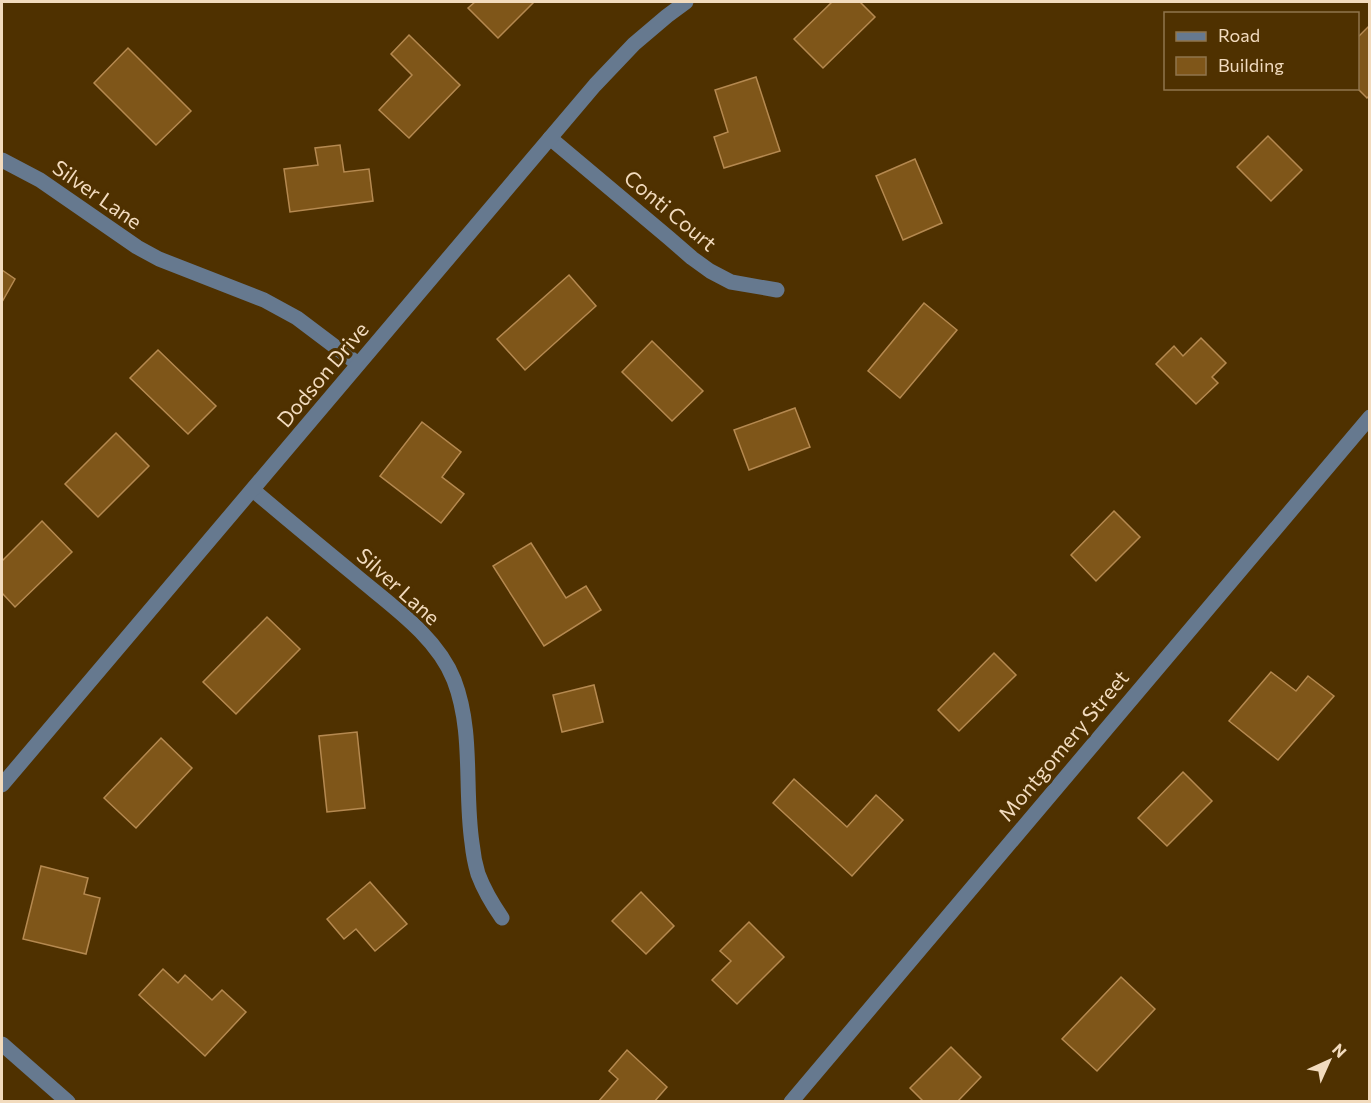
<svg xmlns="http://www.w3.org/2000/svg" width="1371" height="1103" viewBox="0 0 1371 1103" font-family="Commissioner,sans-serif">
<style>
.building{fill:#7f5619;stroke:#b58950;stroke-width:1.5}
.lines{fill:none;stroke-linecap:round;stroke-linejoin:round}
.minor{stroke:#66798f;stroke-width:15}
.labels{text-anchor:middle;stroke-width:6;stroke-linejoin:round;paint-order:stroke}
.street-label{font-size:21px;fill:#f2dbbe;stroke:#4f3100}
</style>
<rect width="100%" height="100%" fill="#4f3100"/>
<g class="building">
<path d="M475,2H534L498,38L468,8Z"/>
<path d="M832,2H860L875,17L823,68L794,39Z"/>
<path d="M1370,25V95L1367,98L1357,88L1358,37Z"/>
<path d="M409,35L460,85L409,138L379,110L412,75L391,54Z"/>
<path d="M128,48L191,111L156,145L94,83Z"/>
<path d="M756,77L780,151L724,168L714,137L728,132L715,90Z"/>
<path d="M1268,136L1302,170L1271,201L1237,167Z"/>
<path d="M340,145L344,172L369,169L373,201L290,212L284,169L318,165L315,148Z"/>
<path d="M915,159L942,223L903,240L876,176Z"/>
<path d="M2,270L15,279L2,302Z"/>
<path d="M569,275L596,306L525,370L497,339Z"/>
<path d="M924,303L957,330L900,398L868,371Z"/>
<path d="M1201,338L1226,363L1212,377L1218,383L1196,404L1156,364L1174,346L1183,356Z"/>
<path d="M652,341L703,391L672,421L622,372Z"/>
<path d="M158,350L216,406L188,434L130,378Z"/>
<path d="M795,408L810,447L749,470L734,430Z"/>
<path d="M422,422L461,452L442,477L464,494L441,523L380,476Z"/>
<path d="M116,433L149,466L98,517L65,484Z"/>
<path d="M1114,511L1140,537L1096,581L1071,555Z"/>
<path d="M42,521L72,552L15,607L2,593V561Z"/>
<path d="M531,543L566,598L586,586L601,610L544,646L493,566Z"/>
<path d="M267,617L300,649L236,714L203,682Z"/>
<path d="M994,653L1016,675L959,731L938,710Z"/>
<path d="M1271,672L1296,691L1308,676L1334,696L1278,760L1229,721Z"/>
<path d="M594,685L603,722L562,732L553,695Z"/>
<path d="M357,732L365,808L327,812L319,736Z"/>
<path d="M161,738L192,768L136,828L104,798Z"/>
<path d="M1183,772L1212,801L1167,846L1138,818Z"/>
<path d="M794,779L847,827L876,795L903,820L852,876L773,803Z"/>
<path d="M41,866L88,878L84,894L100,898L86,954L23,939Z"/>
<path d="M370,882L407,924L375,951L356,929L344,939L327,919Z"/>
<path d="M641,892L674,926L646,954L612,921Z"/>
<path d="M749,922L784,957L737,1004L712,980L731,961L720,951Z"/>
<path d="M163,969L178,983L185,975L212,1000L222,990L246,1012L205,1056L139,995Z"/>
<path d="M1121,977L1155,1009L1097,1071L1062,1039Z"/>
<path d="M951,1047L981,1077L957,1102H924L910,1088Z"/>
<path d="M627,1050L667,1087L654,1102H598L618,1079L609,1071Z"/>
</g>
<g class="lines">
<g class="minor">
<path d="M550,138L669,238L692,258L710,271L731,282L777,290"/>
<path d="M2,160L40,180L137,247L159,259L264,300L297,318L358,364"/>
<path d="M253,490C287,519 321,547 355,575C389,604 437,636 454,680C474,732 464,789 472,843C473,853 475,864 478,874C484,890 493,905 502,918"/>
<path d="M2,785L595,85L634,44L667,16L686,2"/>
<path d="M2,1044L68,1102"/>
<path d="M791,1102L1370,417"/>
</g>
</g>
<g class="labels">
<g class="street-label">
<text transform="translate(97 195) rotate(35)" y="7">Silver Lane</text>
<text transform="translate(670 211) rotate(40)" y="7">Conti Court</text>
<text transform="translate(323 375) rotate(-50)" y="7">Dodson Drive</text>
<text transform="translate(398 587) rotate(42)" y="7">Silver Lane</text>
<text transform="translate(1064 746) rotate(-50)" y="7">Montgomery Street</text>
</g>
</g>
<rect width="1371" height="1103" fill="none" stroke="#f2dbbe" stroke-width="6"/>
<rect x="1164" y="12" width="195" height="78" fill="#4f3100" stroke="#90754c" stroke-width="1.5"/>
<rect x="1176" y="32" width="30" height="9" fill="#66798f" stroke="#90754c" stroke-width="1.5"/>
<text x="1218" y="42" font-size="18" fill="#f2dbbe">Road</text>
<rect x="1176" y="57" width="30" height="18" fill="#7f5619" stroke="#90754c" stroke-width="1.5"/>
<text x="1218" y="72" font-size="18" fill="#f2dbbe">Building</text>
<g transform="translate(1329 1061) rotate(45)" stroke="#4f3100" stroke-width="4.5" paint-order="stroke">
<path d="M0-4.5L10 22L0 15L-10 22Z" fill="#f2dbbe"/>
<text y="-9" font-size="16" font-weight="bold" text-anchor="middle" fill="#f2dbbe">N</text>
</g>
</svg>
